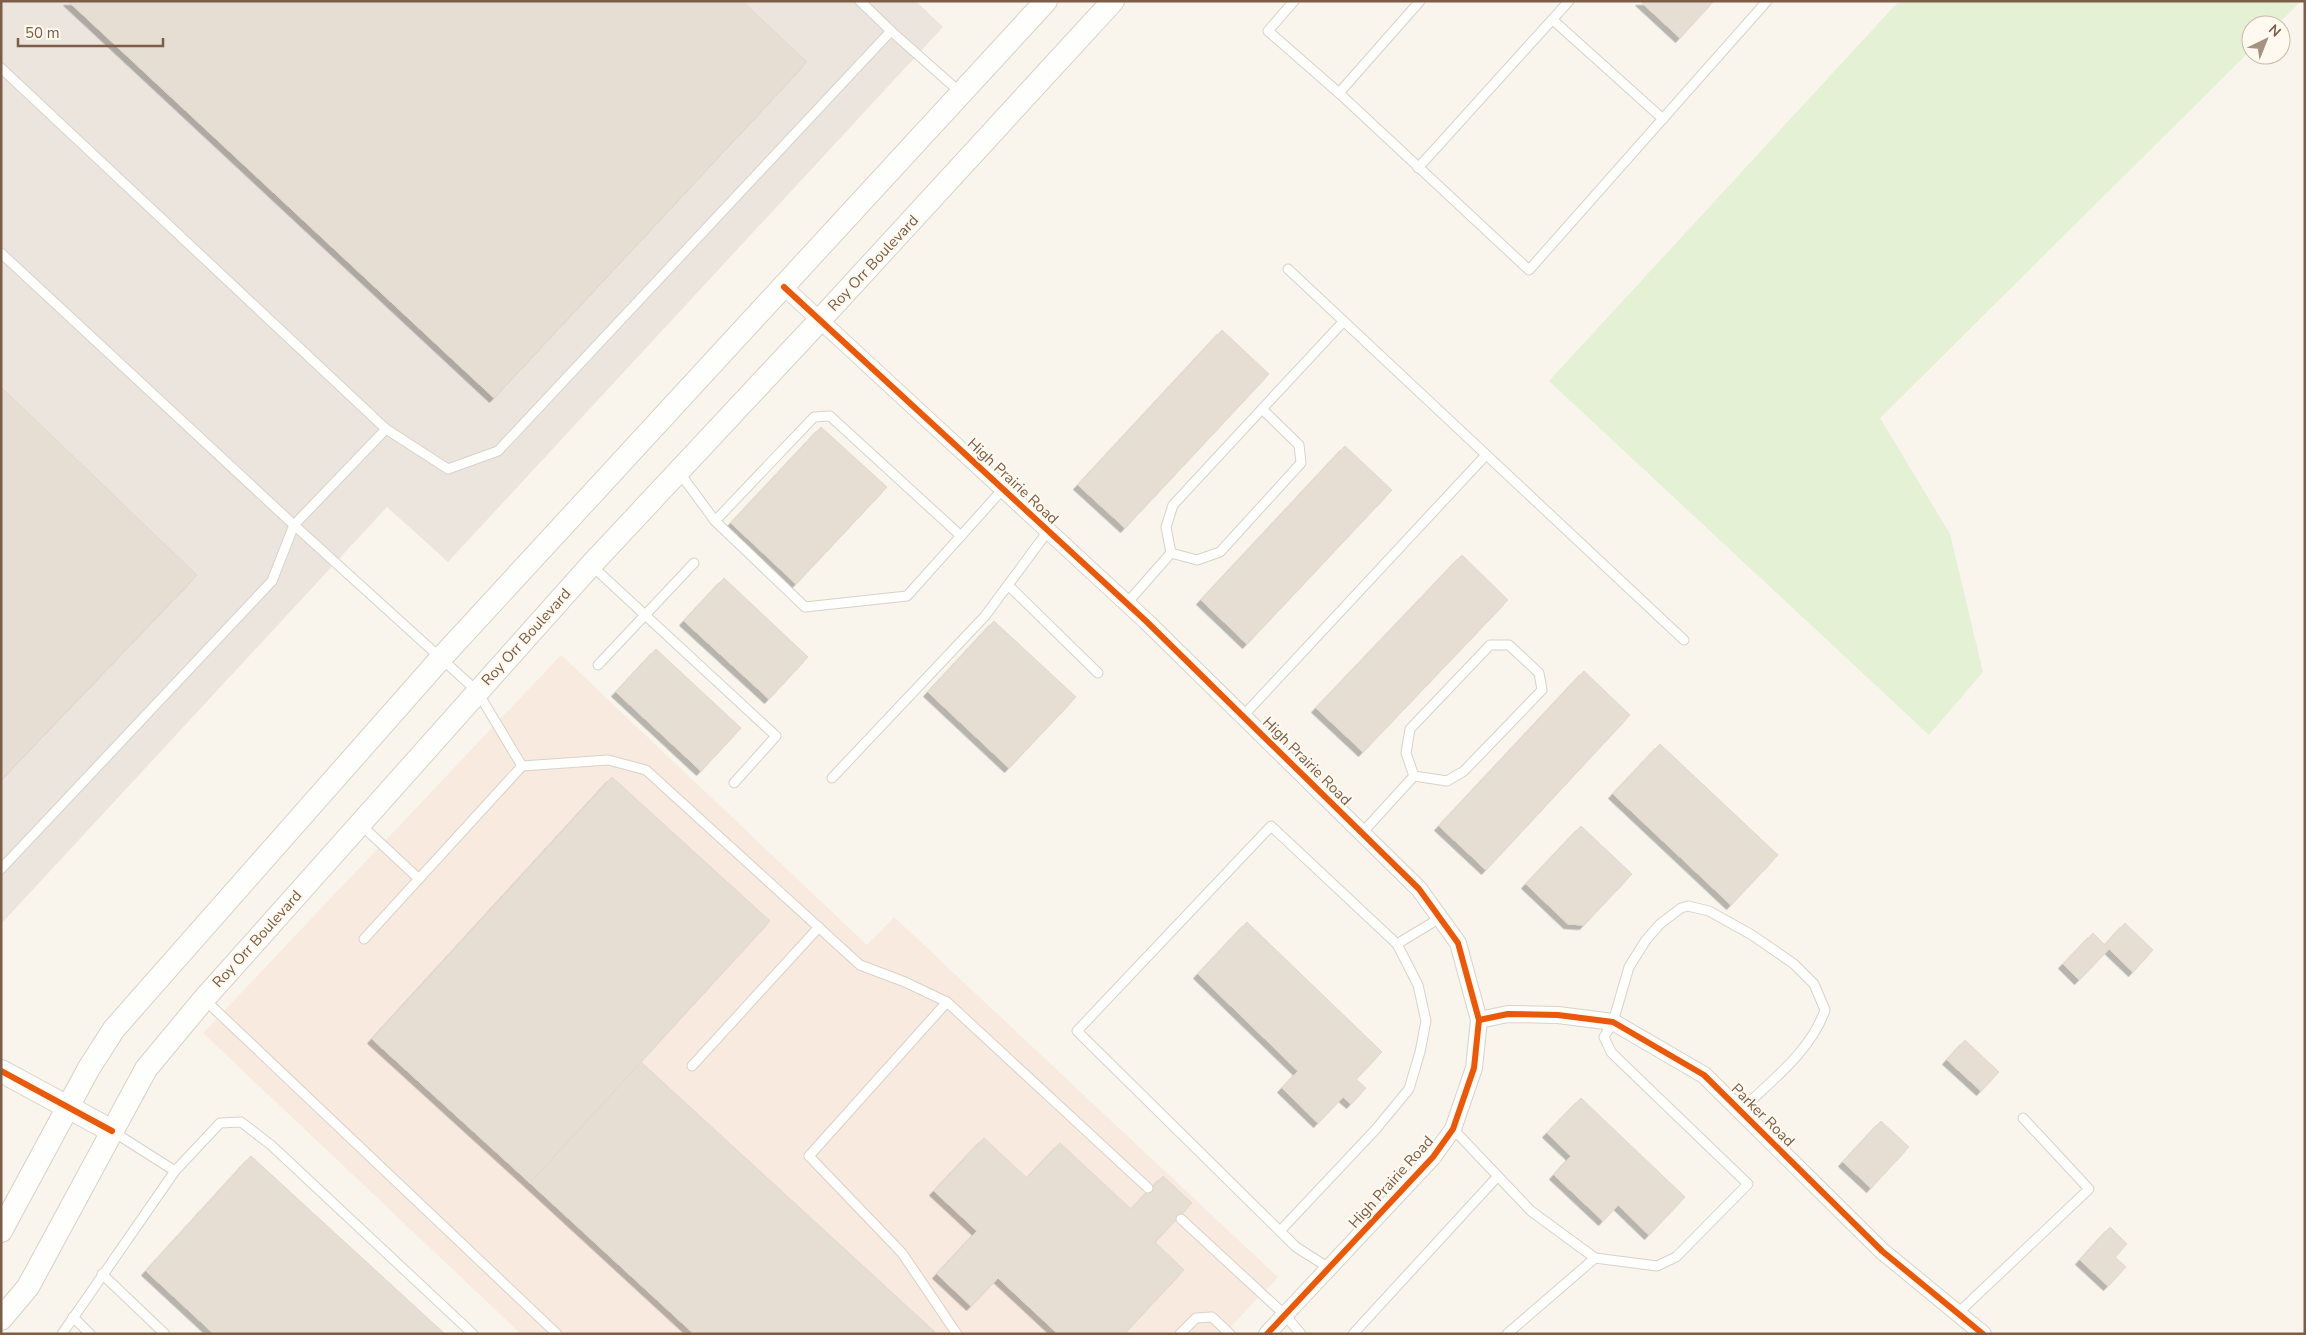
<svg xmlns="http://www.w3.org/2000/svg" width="2306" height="1335" viewBox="0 0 2306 1335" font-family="'Nunito Sans',sans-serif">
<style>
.commercial{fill:#f9eadf}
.industrial{fill:#ece5dd}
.green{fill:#e4f1d5}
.building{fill:#e6ddd3;stroke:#e2d8ce;filter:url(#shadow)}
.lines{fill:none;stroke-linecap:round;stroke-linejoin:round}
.lane-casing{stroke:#d8d2ca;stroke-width:11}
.street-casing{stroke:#d8d2ca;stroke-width:18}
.secondary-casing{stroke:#d9d1c8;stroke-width:24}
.lane{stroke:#fefefc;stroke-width:9}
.street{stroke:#fefefc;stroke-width:16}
.secondary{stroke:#fefefc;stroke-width:22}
.cycleway-casing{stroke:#fff9ef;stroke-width:9}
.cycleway{stroke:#e8590c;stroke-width:6}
.labels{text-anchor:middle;stroke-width:4.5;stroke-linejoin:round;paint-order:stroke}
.street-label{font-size:15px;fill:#7b5d48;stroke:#fff9ef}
</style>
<defs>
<filter id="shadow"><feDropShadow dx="-4.5" dy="4.5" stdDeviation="0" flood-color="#0004"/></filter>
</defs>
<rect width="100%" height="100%" fill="#f9f5ec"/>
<path class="commercial" d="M561,655L867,945L894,917L1278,1277L1224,1334H521L203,1033Z"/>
<path class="industrial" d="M1,1H916L943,27L448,562L387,507L1,924Z"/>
<path class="green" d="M1899,1H2301L2277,25H2251V50L1880,418L1950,534L1983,672L1929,735L1549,381Z"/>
<g class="building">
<path d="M68,1H742L807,62L494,398Z"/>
<path d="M1640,1H1714L1680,38Z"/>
<path d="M1222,330L1269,374L1125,528L1078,485Z"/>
<path d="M1,387L197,575L1,780Z"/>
<path d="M821,427L887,487L796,584L731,523Z"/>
<path d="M1345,446L1392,490L1247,644L1201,600Z"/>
<path d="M1462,555L1508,600L1363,752L1316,708Z"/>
<path d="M724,578L808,657L769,699L684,621Z"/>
<path d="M994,621L1076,697L1009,768L928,692Z"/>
<path d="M656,649L741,728L701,771L616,692Z"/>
<path d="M1584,671L1630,715L1486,870L1439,826Z"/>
<path d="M1660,744L1778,855L1731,905L1613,794Z"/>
<path d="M612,777L770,921L530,1183L372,1039Z"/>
<path d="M1581,826L1632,874L1584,925L1568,924L1526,884Z"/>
<path d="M1247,922L1382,1052L1356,1079L1366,1088L1351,1104L1343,1097L1318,1123L1282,1088L1298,1071L1198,974Z"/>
<path d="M2125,923L2153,950L2133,972L2109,949L2079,980L2063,964L2093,933L2105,945Z"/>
<path d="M1965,1040L1999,1072L1981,1091L1947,1060Z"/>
<path d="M641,1062L935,1332L933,1334H694L530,1183Z"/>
<path d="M1581,1098L1685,1197L1649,1235L1618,1205L1603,1221L1554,1175L1571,1156L1547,1133Z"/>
<path d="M1881,1121L1909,1147L1871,1188L1843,1162Z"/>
<path d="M984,1138L1027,1178L1060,1143L1131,1209L1163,1176L1192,1203L1155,1242L1184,1270L1124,1334H1058L998,1278L971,1306L937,1274L977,1231L934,1191Z"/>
<path d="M251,1156L445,1334H214L146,1271Z"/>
<path d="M2110,1227L2127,1244L2115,1257L2126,1267L2108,1286L2080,1260Z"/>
</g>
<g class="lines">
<defs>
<g id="lane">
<path d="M860,1L891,31"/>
<path d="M1294,1L1268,31L1339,93L1529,270L1767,1"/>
<path d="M1553,20L1663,119"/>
<path d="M1,68L386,429"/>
<path d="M1339,93L1420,1"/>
<path d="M1418,168L1569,1"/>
<path d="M1,253L294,525L386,429L448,469L498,451L891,31L961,93"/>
<path d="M1288,269L1684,640"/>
<path d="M1262,409L1343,322"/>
<path d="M679,472L715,521L805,607L907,596L1003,489"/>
<path d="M715,521L814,417L830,416L961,536"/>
<path d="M591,565L776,736L734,783"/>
<path d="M1008,585L1098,673"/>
<path d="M1127,603L1171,553L1197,560L1220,552L1301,463L1299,445L1262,409L1173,505L1166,527L1171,553"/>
<path d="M598,665L694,563"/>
<path d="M1243,716L1486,455"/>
<path d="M522,766L608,760L646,770L860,965L905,982L947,1002L1148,1188"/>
<path d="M832,778L985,616L1048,531"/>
<path d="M360,824L419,879"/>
<path d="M1362,833L1414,776L1447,781L1464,771L1542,690L1539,673L1509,645H1490L1410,729L1406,753L1414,776"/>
<path d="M1,869L272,581L294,525L477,691L522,766L364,939"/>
<path d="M1397,944L1440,918"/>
<path d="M204,999L557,1334"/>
<path d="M947,1002L809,1156L902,1253L957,1334"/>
<path d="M692,1066L819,927"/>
<path d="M1453,1129L1531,1211L1595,1258L1657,1266L1676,1257L1748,1184L1618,1059L1611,1052L1604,1037L1613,1022L1629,967L1646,940L1660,924L1681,908L1688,906L1709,911L1752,935L1794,964L1814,984L1825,1010C1811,1051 1771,1081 1740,1111"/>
<path d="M112,1131L175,1171"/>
<path d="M1181,1219L1285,1315L1301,1334"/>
<path d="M1280,1231L1376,1129L1409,1089L1420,1052L1426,1021L1418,985L1397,944L1271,826L1077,1031L1296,1247L1329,1268"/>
<path d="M102,1274L165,1334"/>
<path d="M1958,1313L2089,1189L2023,1118"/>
<path d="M73,1317L90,1334"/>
<path d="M62,1334L175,1171L220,1123L241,1122L271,1145L473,1334"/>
<path d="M1180,1334L1196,1318L1212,1317L1230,1334"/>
<path d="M1353,1334L1498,1176"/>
<path d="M1507,1334L1595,1258"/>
</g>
<g id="street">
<path d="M784,287L1146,621L1419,889L1458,943L1479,1020L1474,1068L1453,1129L1433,1157L1267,1334"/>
<path d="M1479,1020L1508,1014L1558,1015L1613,1022L1704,1075L1882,1251L1983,1334"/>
</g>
<g id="secondary">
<path d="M1,1071L112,1131"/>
<path d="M1,1231L89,1068L114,1029L442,657L1046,1"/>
<path d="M1,1319L28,1287L146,1069L204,999L591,565L820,320L1113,1"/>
</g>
</defs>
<use href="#lane" class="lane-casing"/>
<use href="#street" class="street-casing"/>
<use href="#secondary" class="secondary-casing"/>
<use href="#lane" class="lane"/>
<use href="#street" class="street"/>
<use href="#secondary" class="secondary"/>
<defs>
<g id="cycleway">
<path d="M784,287L1146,621L1419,889L1458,943L1479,1020L1474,1068L1453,1129L1433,1157L1267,1334"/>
<path d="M1479,1020L1508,1014L1558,1015L1613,1022L1704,1075L1882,1251L1983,1334"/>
<path d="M1,1071L112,1131"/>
</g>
</defs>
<use href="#cycleway" class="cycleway-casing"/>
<use href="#cycleway" class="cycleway"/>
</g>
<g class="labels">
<g class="street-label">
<text transform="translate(873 263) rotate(-47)" y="5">Roy Orr Boulevard</text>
<text transform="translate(1013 481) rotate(43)" y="5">High Prairie Road</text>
<text transform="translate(526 637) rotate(-48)" y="5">Roy Orr Boulevard</text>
<text transform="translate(1307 761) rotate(45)" y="5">High Prairie Road</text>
<text transform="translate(257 939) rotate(-48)" y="5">Roy Orr Boulevard</text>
<text transform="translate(1763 1115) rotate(45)" y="5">Parker Road</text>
<text transform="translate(1391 1182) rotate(-48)" y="5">High Prairie Road</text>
</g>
</g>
<rect width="2306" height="1335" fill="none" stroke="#7b5d48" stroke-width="5"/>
<g transform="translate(2266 40) rotate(43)"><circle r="24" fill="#fff9ef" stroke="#cabbac"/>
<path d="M0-4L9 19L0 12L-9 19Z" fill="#a79281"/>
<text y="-8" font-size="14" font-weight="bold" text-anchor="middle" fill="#7b5d48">N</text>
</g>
<path d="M18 38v8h145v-8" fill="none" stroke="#7b5d48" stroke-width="2.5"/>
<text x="25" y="38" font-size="15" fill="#7b5d48" stroke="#fff9ef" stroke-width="4" paint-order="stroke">50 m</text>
</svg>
